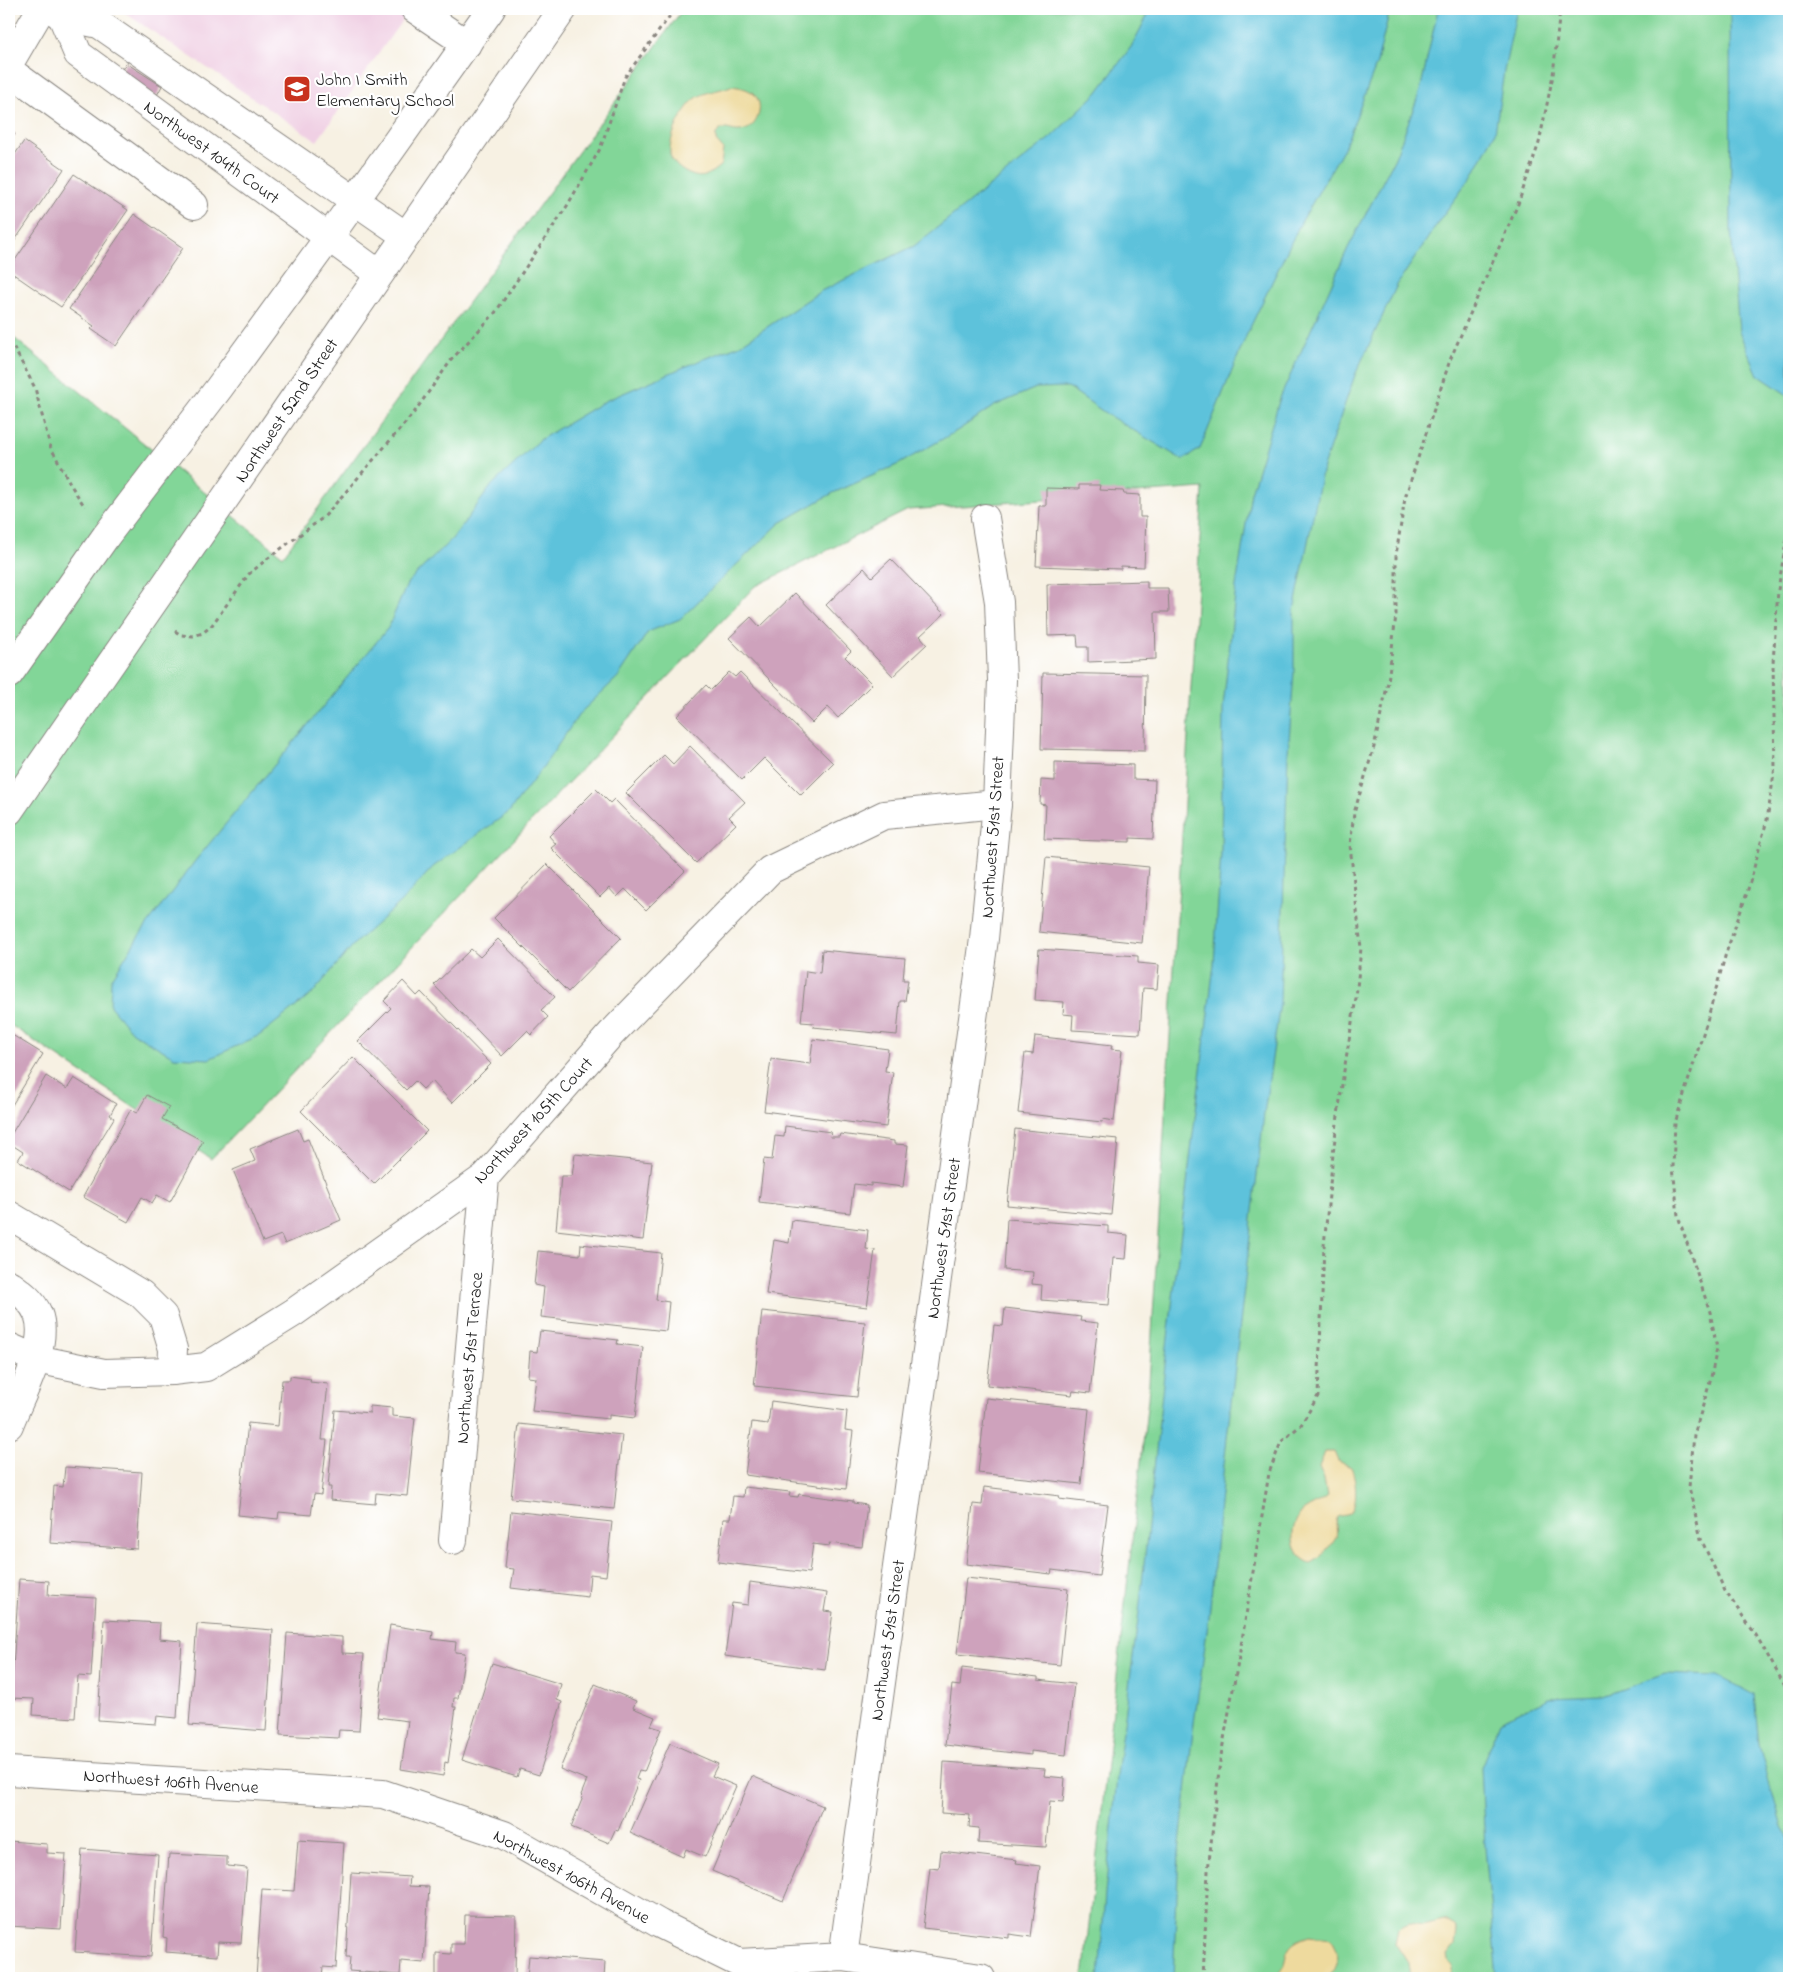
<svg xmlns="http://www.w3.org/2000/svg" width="1798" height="1987" viewBox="0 0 1798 1987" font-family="'Indie Flower',sans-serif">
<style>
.built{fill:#f0d0e4}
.green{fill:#82d698;stroke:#4f795a}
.sand{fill:#eeda9e;stroke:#857b5d}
.water{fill:#5dc2db;stroke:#3c6f7c}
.building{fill:#cea2bc}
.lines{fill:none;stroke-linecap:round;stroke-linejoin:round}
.minor-casing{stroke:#8a8680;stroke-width:30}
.path{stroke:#8a8680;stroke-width:3;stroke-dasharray:4 4;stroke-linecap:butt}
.minor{stroke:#fff;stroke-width:28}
.labels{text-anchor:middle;stroke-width:4.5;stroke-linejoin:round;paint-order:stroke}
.poi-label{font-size:18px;fill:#1c1c1c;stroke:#fff;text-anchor:start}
.street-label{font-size:18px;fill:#1c1c1c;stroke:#fff}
</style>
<rect width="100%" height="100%" fill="#fff"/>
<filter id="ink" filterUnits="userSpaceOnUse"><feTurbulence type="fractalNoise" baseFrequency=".02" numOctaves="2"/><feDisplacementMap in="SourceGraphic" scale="10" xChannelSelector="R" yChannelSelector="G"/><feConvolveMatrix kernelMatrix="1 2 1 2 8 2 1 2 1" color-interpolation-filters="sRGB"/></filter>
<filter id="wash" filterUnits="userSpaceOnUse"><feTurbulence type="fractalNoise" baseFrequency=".0096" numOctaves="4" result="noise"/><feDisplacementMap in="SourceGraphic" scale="20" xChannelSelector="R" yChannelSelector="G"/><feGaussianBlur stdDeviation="1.12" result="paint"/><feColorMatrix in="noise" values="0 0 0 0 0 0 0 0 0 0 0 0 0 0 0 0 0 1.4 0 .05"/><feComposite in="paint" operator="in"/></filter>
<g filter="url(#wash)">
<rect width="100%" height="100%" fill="#f7f1e3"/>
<path class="built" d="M119,9H410L317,141Z"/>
<path class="green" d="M683,9H1789V1978H1083L1148,1399L1203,488L908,510L754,587L211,1159L9,1024V334L283,556Z"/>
<g class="sand">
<path d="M731,86C739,87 746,88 753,93C766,104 758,130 740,131C730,132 724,124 716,134V141L723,149L721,165C716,169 711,173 705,176C693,180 671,166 670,153C669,136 683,109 695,99C705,91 719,91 731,86Z"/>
<path d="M1325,1452H1334L1338,1461L1351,1467C1356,1477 1359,1506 1349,1514C1346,1516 1341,1515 1338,1517C1334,1523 1338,1530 1336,1537C1333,1545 1318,1561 1311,1563C1290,1556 1288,1529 1301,1513C1306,1507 1319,1503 1327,1496L1324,1479L1319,1468Z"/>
<path d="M1444,1920L1455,1926L1457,1930L1455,1945L1447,1955L1448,1961L1453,1966L1451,1975L1447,1978H1410L1408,1963L1395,1943L1398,1929L1408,1923L1422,1925Z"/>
<path d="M1309,1936L1331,1939C1341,1952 1340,1968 1327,1978H1273C1295,1963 1274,1947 1309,1936Z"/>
</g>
<g class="water">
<path d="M1151,9H1390L1377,63L1345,146L1299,226L1247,334L1200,449L1183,460L1108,415L1068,387L1036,388L994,406L960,429L899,464L833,493L780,523L680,619L648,632L618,677L580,713L541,770L509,812L433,867L401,902L355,943L312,994L260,1035L209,1059L174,1057L132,1032L110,1006L111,980L138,937L195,861L388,628L408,582L452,539L492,485L541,439L605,401L684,367L740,345L821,291L914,246L1050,138L1097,93L1131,47Z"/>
<path d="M1438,9H1517L1504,71L1495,133L1472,176L1441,218L1397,285L1355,375L1323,467L1294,611V672L1288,754L1280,1003L1264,1114L1224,1464L1209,1617L1193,1730L1179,1853L1173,1978H1099L1105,1894L1118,1768L1139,1612L1167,1346L1214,964L1221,853L1223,707L1236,586L1251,493L1280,398L1348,248L1395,158L1420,91Z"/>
<path d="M1730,9H1789V396L1758,375L1739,332L1731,231Z"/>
<path d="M1665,1674L1718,1676L1754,1695L1759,1744L1782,1828L1789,1839V1978H1497L1485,1848L1481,1767L1500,1721L1549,1698L1603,1696Z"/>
</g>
<g id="blocks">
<g class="building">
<path d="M126,63L162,86L156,97L119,74Z"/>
<path d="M9,130L15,134L9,144Z"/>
<path d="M24,141L64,169L9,249V163Z"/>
<path d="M74,174L128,210L61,307L9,271V269Z"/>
<path d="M134,214L183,248L116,346L91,329L94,326L69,309Z"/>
<path d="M1079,485H1100L1099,490L1123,491L1124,494L1140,495V517H1146L1144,567L1121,566V569L1036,566L1039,506H1046V488L1079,489Z"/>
<path d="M891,559L944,614L920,636L927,644L893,676L826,605L864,568L872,577Z"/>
<path d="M1147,581V588H1168L1169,612H1155L1156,659L1088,662V647H1078L1077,635L1048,636L1047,584Z"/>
<path d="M795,593L851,651L845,657L872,684L838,718L828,707L812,723L729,638L751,617L760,627Z"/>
<path d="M729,672L735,677L740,672L833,763L801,795L764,758L742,780L677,716L706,685L711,690Z"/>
<path d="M1043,673L1146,675L1145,751L1041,749Z"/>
<path d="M690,746L745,802L729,817L736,824L696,863L626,793L664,755L673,764Z"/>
<path d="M1055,762L1133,765V779L1155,780L1153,839L1130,838V842L1044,839L1046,805L1040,804L1041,780L1055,781Z"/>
<path d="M596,789L610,803L614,799L685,871L646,910L625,889L617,897L609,888L600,897L551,848L556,844L549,836Z"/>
<path d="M1046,857L1149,867L1142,943L1039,932Z"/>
<path d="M547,864L621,938L568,992L494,918Z"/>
<path d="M498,939L555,997L541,1010L548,1017L531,1035L527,1031L502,1056L434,985L471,949L480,957Z"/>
<path d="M1039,949L1138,956V963L1159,965L1157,989L1143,988L1140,1034L1072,1030L1073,1015L1063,1014L1064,1002L1035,1000Z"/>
<path d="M822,950L905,958L903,980H908L905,1001H900L897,1035L813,1027L814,1023L801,1022L806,971L820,973Z"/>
<path d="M403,981L417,996L421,992L491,1064L452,1103L432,1081L423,1089L415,1081L406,1090L358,1041L391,1008L384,1001Z"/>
<path d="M9,1033L43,1054L9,1110Z"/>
<path d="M1035,1036L1112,1045L1111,1049L1122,1050L1114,1121L1103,1119L1102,1122L1018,1113L1025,1053L1033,1054Z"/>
<path d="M813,1039L888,1049L885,1071L893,1072L886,1127L764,1111L771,1059L810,1064Z"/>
<path d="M353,1057L427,1131L374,1184L301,1111Z"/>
<path d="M46,1076L67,1089L74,1078L116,1104L110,1115L114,1118L69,1192L18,1160L23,1152L9,1143V1138Z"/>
<path d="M147,1095L169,1107L162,1119L203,1141L170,1202L157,1195L152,1203L142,1197L128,1222L83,1197L131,1109L137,1113Z"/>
<path d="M785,1126L831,1132L830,1137H839L840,1134L894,1141V1144L908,1145L903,1187L871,1183V1186L854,1184L850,1213L759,1202L764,1159L772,1160L775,1136L784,1137Z"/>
<path d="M298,1129L303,1141L308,1139L341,1220L285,1244L281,1235L263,1242L233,1170L255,1161L250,1149Z"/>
<path d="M1015,1129L1118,1139L1111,1215L1007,1205Z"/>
<path d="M575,1154L652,1162L643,1240L556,1230L561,1176H572Z"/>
<path d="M1007,1219L1108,1226V1233L1128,1235L1126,1259L1113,1258L1109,1305L1041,1300L1042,1285L1032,1284L1033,1272L1004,1270Z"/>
<path d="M792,1220L868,1230L866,1249L875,1250L867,1307L766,1294L774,1240L789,1243Z"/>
<path d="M581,1244L661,1253L656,1300L669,1302L666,1331L541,1317L544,1287L534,1285L538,1251L580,1255Z"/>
<path d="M1005,1308L1081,1317L1080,1321L1098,1323L1090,1393L1073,1391L1072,1395L987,1385L994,1325L1003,1326Z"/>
<path d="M762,1311L865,1322L857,1397L754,1386Z"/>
<path d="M540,1331L618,1340L617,1344L643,1347L635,1418L609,1415V1419L532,1411L536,1378L528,1377L530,1351L537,1352Z"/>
<path d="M290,1376L311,1379L310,1382L328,1384L322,1440H327L321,1495L314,1494L311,1515L279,1512L278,1519L238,1515L248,1423L278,1426L282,1380H290Z"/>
<path d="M986,1398L1089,1409L1081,1484L978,1473Z"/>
<path d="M771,1401L847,1411L845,1430L853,1431L846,1489L745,1475L752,1422L768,1424Z"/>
<path d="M370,1406L392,1408V1416L415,1418L407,1496L376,1493L375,1504L330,1500L331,1487H328L335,1410L370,1413Z"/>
<path d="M519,1424L622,1435L614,1509L511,1498Z"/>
<path d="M65,1467L142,1472L137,1549L50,1543L54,1486L63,1487Z"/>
<path d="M744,1487L790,1492L789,1496L798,1497L799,1494L853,1501V1503L867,1505L862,1547L829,1543L830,1546L813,1544L809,1573L718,1562L723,1519H730L733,1496L743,1497Z"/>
<path d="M984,1487L1060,1496L1059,1499L1108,1505L1099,1576L1052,1570L1051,1574L966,1564L973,1504L982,1505Z"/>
<path d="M511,1511L612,1522L606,1576L590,1574L588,1597L511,1588L514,1569L505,1568Z"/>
<path d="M966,1578L1068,1589L1060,1665L957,1654Z"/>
<path d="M19,1579L49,1581L48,1595L96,1598L91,1677L78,1676L75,1718L33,1715L34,1699L11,1698Z"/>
<path d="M750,1582L827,1593L824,1611L833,1612L825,1670L725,1656L732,1603L748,1605Z"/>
<path d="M104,1620L160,1623L159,1639L182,1641L177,1718L157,1716L156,1724L98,1720Z"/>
<path d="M197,1624L273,1630L266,1731L189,1725Z"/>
<path d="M390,1625L433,1632L432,1639L456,1642L455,1652L465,1653L458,1698H454L453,1707H456L448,1763L445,1762L443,1776L401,1769L408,1721L377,1717Z"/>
<path d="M287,1633L342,1637V1653L364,1654L359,1731L339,1730L338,1738L280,1735Z"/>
<path d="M492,1663L561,1684L557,1700L562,1702L539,1775L520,1769L517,1777L462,1760Z"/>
<path d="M962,1668L1038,1677V1680L1074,1684L1066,1755L1031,1751V1755L945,1745L952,1685L960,1686Z"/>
<path d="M595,1684L636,1701L633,1708L655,1717L651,1726L661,1729L644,1772L639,1771L636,1779L639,1780L618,1831L615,1830L609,1843L571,1827L583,1797L581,1795L587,1780L560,1769Z"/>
<path d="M670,1743L718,1764L712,1776L736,1786L705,1857L686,1849L683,1857L630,1833Z"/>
<path d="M944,1762L1045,1769L1044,1776L1065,1778L1063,1802L1050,1801L1046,1847L978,1843L979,1828L969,1827L970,1815L941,1813Z"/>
<path d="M752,1776L823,1806L783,1901L712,1871Z"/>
<path d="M298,1840L344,1843L336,1968L323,1967L322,1977L299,1975V1978H256L262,1889L294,1891Z"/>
<path d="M9,1841L47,1844V1853L66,1854L61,1929L9,1926Z"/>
<path d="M82,1849L158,1855L151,1957L75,1952Z"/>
<path d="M941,1851L1017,1860L1016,1863L1040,1866L1031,1937L1009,1934V1938L923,1928L930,1868L939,1869Z"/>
<path d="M169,1854L227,1857V1866L247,1868L241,1943L218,1942L217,1956L166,1952L167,1938L163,1937Z"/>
<path d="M351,1873L410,1877L409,1886L429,1887L424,1963L401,1961L400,1975L349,1971L350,1957H346Z"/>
<path d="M465,1915L516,1916L515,1978H436V1953L451,1954V1944H464Z"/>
<path d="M529,1956L605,1962L604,1978H527Z"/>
</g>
</g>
</g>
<g filter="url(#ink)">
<use href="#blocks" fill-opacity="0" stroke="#8a8680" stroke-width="1"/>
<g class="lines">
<defs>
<g id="minor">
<path d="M41,9L10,62L11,72L194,205"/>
<path d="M51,9L62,16L99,24L406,236"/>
<path d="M415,9L467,44"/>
<path d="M62,16L78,54L379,274"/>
<path d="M9,674L106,536L219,388L329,237L491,9"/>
<path d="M9,811L563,9"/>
<path d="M9,1215L141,1294L163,1316L173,1349L172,1371"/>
<path d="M9,1284C20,1292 32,1300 38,1314C50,1345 20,1396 9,1425"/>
<path d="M9,1347L36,1359L104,1373L172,1371L206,1367L293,1313L485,1177L611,1034L770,870L884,815L997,804"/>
<path d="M453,1540L485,1177"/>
<path d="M9,1771L383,1794L504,1835L660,1924L739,1963L843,1957L981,1978"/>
<path d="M843,1957L984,939L997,804L1002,680L999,602L985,518"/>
</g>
</defs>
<use href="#minor" class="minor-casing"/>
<g class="path">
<path d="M9,341L14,348L35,388L50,446L72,487L85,507"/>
<path d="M1789,523L1778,590L1773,663L1775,767L1767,820L1747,893L1726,953L1707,1021L1675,1123L1673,1167L1678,1216L1710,1312L1717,1348L1710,1382L1694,1435L1689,1487L1701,1539L1725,1591L1756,1635L1789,1693"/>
<path d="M175,631L181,635L193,636L203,633L212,625L249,574L267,559L324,517L413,414L452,359L495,313L567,206L600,149L625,77L675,9"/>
<path d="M1203,1978L1208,1871L1220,1761L1242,1640L1269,1473L1281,1442L1301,1425L1318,1396L1324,1246L1333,1154L1343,1077L1356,998L1361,948L1350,845L1354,813L1374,747L1388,682L1396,615V555L1405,498L1450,360L1518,204L1539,143L1553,75L1560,9"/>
</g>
<use href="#minor" class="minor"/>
</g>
</g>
<defs>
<symbol id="school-square" viewBox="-11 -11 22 22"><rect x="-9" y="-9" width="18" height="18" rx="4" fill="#c8321e" stroke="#fff"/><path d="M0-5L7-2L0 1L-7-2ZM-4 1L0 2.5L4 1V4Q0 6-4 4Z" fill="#fff"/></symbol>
</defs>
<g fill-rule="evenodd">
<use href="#school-square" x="281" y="73" width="32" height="32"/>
</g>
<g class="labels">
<g class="poi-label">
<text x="316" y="85">John I Smith<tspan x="316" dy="21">Elementary School</tspan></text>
</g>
<g class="street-label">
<text transform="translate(212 152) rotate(36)" y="6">Northwest 104th Court</text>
<text transform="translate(286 410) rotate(-56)" y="6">Northwest 52nd Street</text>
<text transform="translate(992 837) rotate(-86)" y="6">Northwest 51st Street</text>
<text transform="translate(533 1120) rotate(-47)" y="6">Northwest 105th Court</text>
<text transform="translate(943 1238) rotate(-82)" y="6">Northwest 51st Street</text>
<text transform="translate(469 1358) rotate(-85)" y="6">Northwest 51st Terrace</text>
<text transform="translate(887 1640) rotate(-82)" y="6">Northwest 51st Street</text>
<text transform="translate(171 1781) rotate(4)" y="6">Northwest 106th Avenue</text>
<text transform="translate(572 1876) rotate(29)" y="6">Northwest 106th Avenue</text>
</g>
</g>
<rect width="1798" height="1987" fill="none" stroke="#fff" stroke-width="30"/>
</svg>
